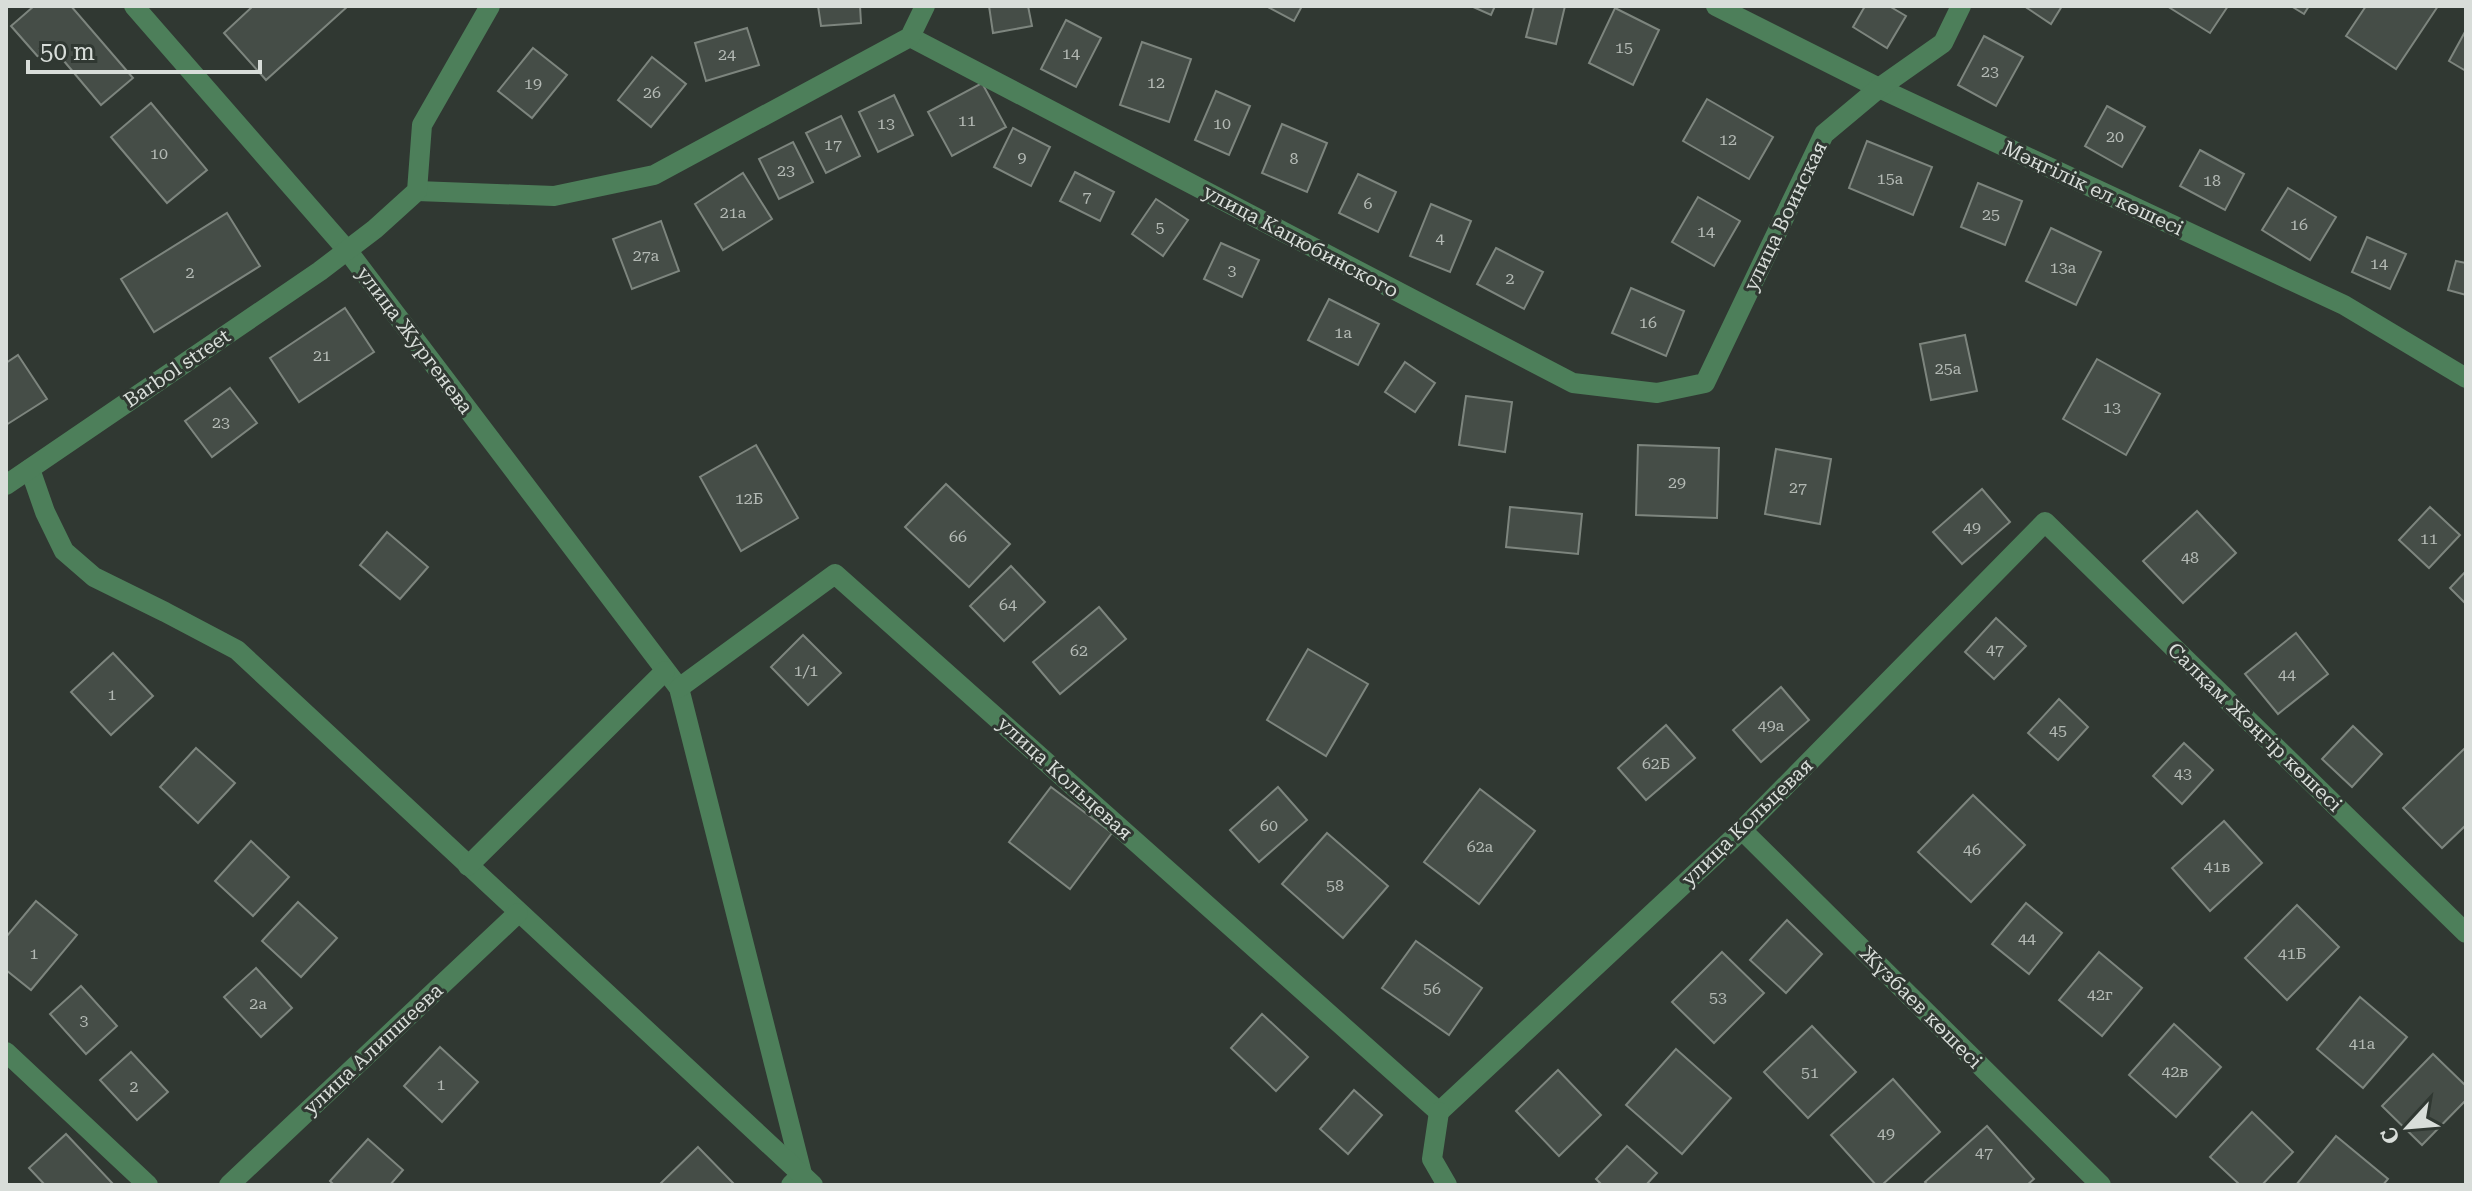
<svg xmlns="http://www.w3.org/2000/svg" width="2472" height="1191" viewBox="0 0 2472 1191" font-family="'Roboto Serif',serif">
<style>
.building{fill:#454d47;stroke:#7d857e;stroke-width:2}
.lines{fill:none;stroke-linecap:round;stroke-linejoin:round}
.minor{stroke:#4d7f5a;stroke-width:20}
.labels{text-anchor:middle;stroke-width:6;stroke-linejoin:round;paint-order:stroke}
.number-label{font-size:16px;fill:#b3b9b4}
.street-label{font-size:20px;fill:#d8ddd9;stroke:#303832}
</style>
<rect width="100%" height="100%" fill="#303832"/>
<g class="building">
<path d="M34,6H71L133,78L101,105L53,48L40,59L11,26Z"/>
<path d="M253,6H348L266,80L224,33Z"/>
<path d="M818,6H860L861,23L821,26Z"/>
<path d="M989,6H1028L1032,26L993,33Z"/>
<path d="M1266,6H1302L1294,21Z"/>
<path d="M1471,6H1495L1491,15Z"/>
<path d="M1534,6H1565L1556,44L1526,37Z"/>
<path d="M1865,6H1889L1906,16L1887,48L1853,27Z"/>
<path d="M2024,6H2062L2051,24Z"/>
<path d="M2167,6H2228L2210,33Z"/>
<path d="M2291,6H2309L2304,14Z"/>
<path d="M2366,6H2438L2396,69L2346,36Z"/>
<path d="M1615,8L1659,30L1633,85L1589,63Z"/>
<path d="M1066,20L1101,38L1076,87L1041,69Z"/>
<path d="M747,28L759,65L706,81L695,43Z"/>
<path d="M2466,30V71L2449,61Z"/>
<path d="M1984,36L2023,57L1996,106L1958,85Z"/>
<path d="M1142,42L1191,59L1169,122L1120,105Z"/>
<path d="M533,48L567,75L532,118L498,91Z"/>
<path d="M652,57L686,84L651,127L618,100Z"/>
<path d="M982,83L1006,127L952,156L928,112Z"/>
<path d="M1216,91L1250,106L1229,155L1195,140Z"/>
<path d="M894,95L913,135L878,152L859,112Z"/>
<path d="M1707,99L1773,137L1749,179L1683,141Z"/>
<path d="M151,103L207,170L167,203L111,137Z"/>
<path d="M2107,106L2145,127L2122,167L2085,146Z"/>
<path d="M841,116L860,156L826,173L806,133Z"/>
<path d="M1282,124L1327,143L1307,192L1262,173Z"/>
<path d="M1013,128L1050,147L1031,186L994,167Z"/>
<path d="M1867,141L1932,167L1913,215L1849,188Z"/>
<path d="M793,142L813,182L779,199L759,159Z"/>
<path d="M2200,150L2244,174L2225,210L2180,186Z"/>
<path d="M1075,172L1114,192L1100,221L1060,201Z"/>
<path d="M743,173L772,219L723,250L695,204Z"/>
<path d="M1358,174L1396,192L1378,232L1339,213Z"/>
<path d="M1978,183L2022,201L2005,245L1961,227Z"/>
<path d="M2288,188L2336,217L2310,260L2262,230Z"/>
<path d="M1698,197L1740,221L1714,266L1672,242Z"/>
<path d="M1156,199L1188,220L1163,256L1132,234Z"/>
<path d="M1431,204L1471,221L1450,272L1410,256Z"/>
<path d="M227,213L260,266L154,332L121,279Z"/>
<path d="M661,221L679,271L632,289L613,239Z"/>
<path d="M2051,228L2101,252L2076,305L2026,281Z"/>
<path d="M2367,237L2406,254L2390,289L2352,272Z"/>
<path d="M1221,243L1259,260L1242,297L1204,279Z"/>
<path d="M1496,248L1543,272L1524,309L1477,284Z"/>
<path d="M2456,261L2466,263V295L2448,290Z"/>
<path d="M1631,288L1684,311L1666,356L1612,333Z"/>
<path d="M1329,299L1379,324L1358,365L1308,340Z"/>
<path d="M345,308L374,352L299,402L270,358Z"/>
<path d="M1965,335L1977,391L1931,400L1920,344Z"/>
<path d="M18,355L47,399L6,425V363Z"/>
<path d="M2097,359L2160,394L2126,455L2063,419Z"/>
<path d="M1405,362L1435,383L1415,412L1385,392Z"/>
<path d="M230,388L257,423L212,457L185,421Z"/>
<path d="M1466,396L1512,402L1505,452L1459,445Z"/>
<path d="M756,445L798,518L741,551L700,477Z"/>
<path d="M1638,445L1719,448L1717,518L1636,515Z"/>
<path d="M1776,449L1831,459L1820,524L1765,514Z"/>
<path d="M946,484L1010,544L969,587L905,527Z"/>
<path d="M1982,489L2010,522L1962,564L1933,532Z"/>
<path d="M1510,507L1582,514L1578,554L1506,547Z"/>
<path d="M2430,507L2460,535L2429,568L2399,540Z"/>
<path d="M2197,511L2236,553L2183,603L2143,561Z"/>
<path d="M387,532L428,567L400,599L360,565Z"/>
<path d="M1011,566L1045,602L1004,641L970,606Z"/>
<path d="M2466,571V604L2450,588Z"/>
<path d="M1099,607L1126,639L1060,694L1033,662Z"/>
<path d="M1996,618L2026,646L1994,679L1965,652Z"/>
<path d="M2296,633L2328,674L2278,714L2245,674Z"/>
<path d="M803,635L841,673L808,705L771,667Z"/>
<path d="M1308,649L1368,684L1326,756L1267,720Z"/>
<path d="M113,653L153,696L111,735L71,692Z"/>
<path d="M1781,687L1809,720L1761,762L1733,730Z"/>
<path d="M2059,699L2088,727L2058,760L2028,733Z"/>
<path d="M1666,725L1695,758L1646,800L1618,768Z"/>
<path d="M2353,726L2382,754L2352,787L2322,759Z"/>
<path d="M2184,743L2213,770L2182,804L2153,776Z"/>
<path d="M2466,747V825L2442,848L2403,808Z"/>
<path d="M196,748L235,783L198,823L160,787Z"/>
<path d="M1051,787L1112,833L1070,889L1009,842Z"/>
<path d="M1278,787L1307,820L1259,862L1230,830Z"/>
<path d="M1480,789L1535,831L1479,904L1424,862Z"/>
<path d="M1973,795L2025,845L1971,902L1918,852Z"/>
<path d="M2224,821L2262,863L2210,911L2172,868Z"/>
<path d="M1327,833L1388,886L1343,938L1282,884Z"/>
<path d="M251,841L289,877L253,916L215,881Z"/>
<path d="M36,901L77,935L31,990L6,970V937Z"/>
<path d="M298,902L337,938L301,977L262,941Z"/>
<path d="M2026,903L2062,933L2029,974L1992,944Z"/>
<path d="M2297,905L2339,947L2287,1000L2245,958Z"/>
<path d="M1787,920L1822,954L1786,993L1750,960Z"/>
<path d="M1416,941L1482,988L1449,1035L1382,988Z"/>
<path d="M1722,952L1764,993L1714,1043L1672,1002Z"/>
<path d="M2099,952L2142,988L2102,1036L2059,1000Z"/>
<path d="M256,968L292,1008L261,1037L224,997Z"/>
<path d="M81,986L117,1026L86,1054L50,1014Z"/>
<path d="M2360,997L2407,1037L2363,1088L2317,1049Z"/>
<path d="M1262,1014L1308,1057L1276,1091L1231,1048Z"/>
<path d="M2174,1024L2221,1067L2176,1117L2129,1075Z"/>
<path d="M1812,1026L1856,1072L1808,1118L1764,1072Z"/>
<path d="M440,1047L478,1082L442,1122L404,1086Z"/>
<path d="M1676,1049L1731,1098L1682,1154L1626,1105Z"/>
<path d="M131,1052L168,1092L137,1120L100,1080Z"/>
<path d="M2433,1054L2466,1086V1100L2422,1145L2382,1106Z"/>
<path d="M1558,1070L1601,1115L1559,1156L1516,1111Z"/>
<path d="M1893,1079L1940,1132L1882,1185H1876L1831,1135Z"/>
<path d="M1354,1090L1382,1115L1348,1154L1320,1129Z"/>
<path d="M2252,1112L2293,1152L2262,1185H2240L2210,1157Z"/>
<path d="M1987,1126L2034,1179L2027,1185H1928L1925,1182Z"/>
<path d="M66,1134L114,1185H45L29,1168Z"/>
<path d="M2336,1136L2388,1179L2383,1185H2296Z"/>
<path d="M368,1139L403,1170L390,1185H334L330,1181Z"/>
<path d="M1627,1146L1657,1173L1646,1185H1602L1596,1179Z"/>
<path d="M698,1147L735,1185H659Z"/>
</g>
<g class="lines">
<g class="minor">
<path d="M134,6L347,250L679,688L802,1174L791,1185"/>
<path d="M1716,6L1879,88L2344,305L2466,378"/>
<path d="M910,37L1573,383L1657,393L1705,383L1824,134L1879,88L1943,43L1961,6"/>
<path d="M417,191L554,196L654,175L910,37L925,6"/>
<path d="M30,469L45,512L64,551L94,577L165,612L237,650L813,1185"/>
<path d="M6,485L320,271L375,229L417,191L422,125L490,6"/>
<path d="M679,688L835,574L1439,1112L1742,830L2045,522L2466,933"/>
<path d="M1742,830L2101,1185"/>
<path d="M468,866L665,671"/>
<path d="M6,1052L148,1185"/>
<path d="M1439,1112L1432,1159L1447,1185"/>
<path d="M229,1185L518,913"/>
</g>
</g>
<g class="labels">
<g class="number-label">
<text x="1624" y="53">15</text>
<text x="1071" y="59">14</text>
<text x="727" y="60">24</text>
<text x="1990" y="77">23</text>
<text x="1156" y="88">12</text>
<text x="533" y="89">19</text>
<text x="652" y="98">26</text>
<text x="967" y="126">11</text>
<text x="886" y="129">13</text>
<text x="1222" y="129">10</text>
<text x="2115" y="142">20</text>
<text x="1728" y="145">12</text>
<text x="833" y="150">17</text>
<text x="159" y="159">10</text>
<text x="1022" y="163">9</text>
<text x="1294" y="164">8</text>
<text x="786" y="176">23</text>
<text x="1890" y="184">15а</text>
<text x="2212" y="186">18</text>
<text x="1087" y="202">7</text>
<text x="1368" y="209">6</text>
<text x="733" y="218">21а</text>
<text x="1991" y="220">25</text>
<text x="2299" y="230">16</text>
<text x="1160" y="233">5</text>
<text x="1706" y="237">14</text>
<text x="1440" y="244">4</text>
<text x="646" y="261">27а</text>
<text x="2379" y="269">14</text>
<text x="2063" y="273">13а</text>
<text x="1232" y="276">3</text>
<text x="190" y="278">2</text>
<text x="1510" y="284">2</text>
<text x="1648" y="328">16</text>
<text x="1343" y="338">1а</text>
<text x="322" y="361">21</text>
<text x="1948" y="374">25а</text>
<text x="2112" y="413">13</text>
<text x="221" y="428">23</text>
<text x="1677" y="488">29</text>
<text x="1798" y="493">27</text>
<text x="749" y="504">12Б</text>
<text x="1972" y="533">49</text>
<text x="958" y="542">66</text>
<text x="2429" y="544">11</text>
<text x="2190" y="563">48</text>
<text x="1008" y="610">64</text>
<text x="1995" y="655">47</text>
<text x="1079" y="656">62</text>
<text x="806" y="676">1/1</text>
<text x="2287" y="680">44</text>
<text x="112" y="700">1</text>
<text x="1771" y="731">49а</text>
<text x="2058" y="736">45</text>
<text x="1656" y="769">62Б</text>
<text x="2183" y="779">43</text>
<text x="1269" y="831">60</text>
<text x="1480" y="852">62а</text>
<text x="1972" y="855">46</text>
<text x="2217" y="872">41в</text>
<text x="1335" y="891">58</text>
<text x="2027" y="944">44</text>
<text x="34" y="959">1</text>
<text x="2292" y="959">41Б</text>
<text x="1432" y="994">56</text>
<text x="2100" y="1000">42г</text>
<text x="1718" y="1003">53</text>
<text x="258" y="1009">2а</text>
<text x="84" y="1026">3</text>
<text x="2362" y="1049">41а</text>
<text x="2175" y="1077">42в</text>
<text x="1810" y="1078">51</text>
<text x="441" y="1090">1</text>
<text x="134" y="1092">2</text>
<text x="1886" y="1139">49</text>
<text x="1984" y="1158">47</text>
</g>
<g class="street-label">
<text transform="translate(2093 188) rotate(25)" y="7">Мәңгілік ел көшесі</text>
<text transform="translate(1785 216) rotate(-64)" y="7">улица Воинская</text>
<text transform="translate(1301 241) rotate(28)" y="7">улица Кацюбинского</text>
<text transform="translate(415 340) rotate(53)" y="7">улица Жургенева</text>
<text transform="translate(177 368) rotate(-34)" y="7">Barbol street</text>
<text transform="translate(2255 727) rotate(44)" y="7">Салқам Жәңгір көшесі</text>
<text transform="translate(1065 778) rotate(42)" y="7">улица Кольцевая</text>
<text transform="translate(1747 822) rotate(-44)" y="7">улица Кольцевая</text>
<text transform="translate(1921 1007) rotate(45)" y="7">Жүзбаев көшесі</text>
<text transform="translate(373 1049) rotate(-43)" y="7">улица Алипшеева</text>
</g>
</g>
<rect width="2472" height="1191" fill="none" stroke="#d8ddd9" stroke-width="16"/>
<g transform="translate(2408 1127) rotate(244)" stroke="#303832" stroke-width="6" paint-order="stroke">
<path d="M0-6L14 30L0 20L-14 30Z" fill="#d8ddd9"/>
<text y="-12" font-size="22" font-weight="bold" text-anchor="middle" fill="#d8ddd9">С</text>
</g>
<path d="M28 60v12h232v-12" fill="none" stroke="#d8ddd9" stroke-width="4"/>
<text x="40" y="60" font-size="24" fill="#d8ddd9" stroke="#303832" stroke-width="6" paint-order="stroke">50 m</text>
</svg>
